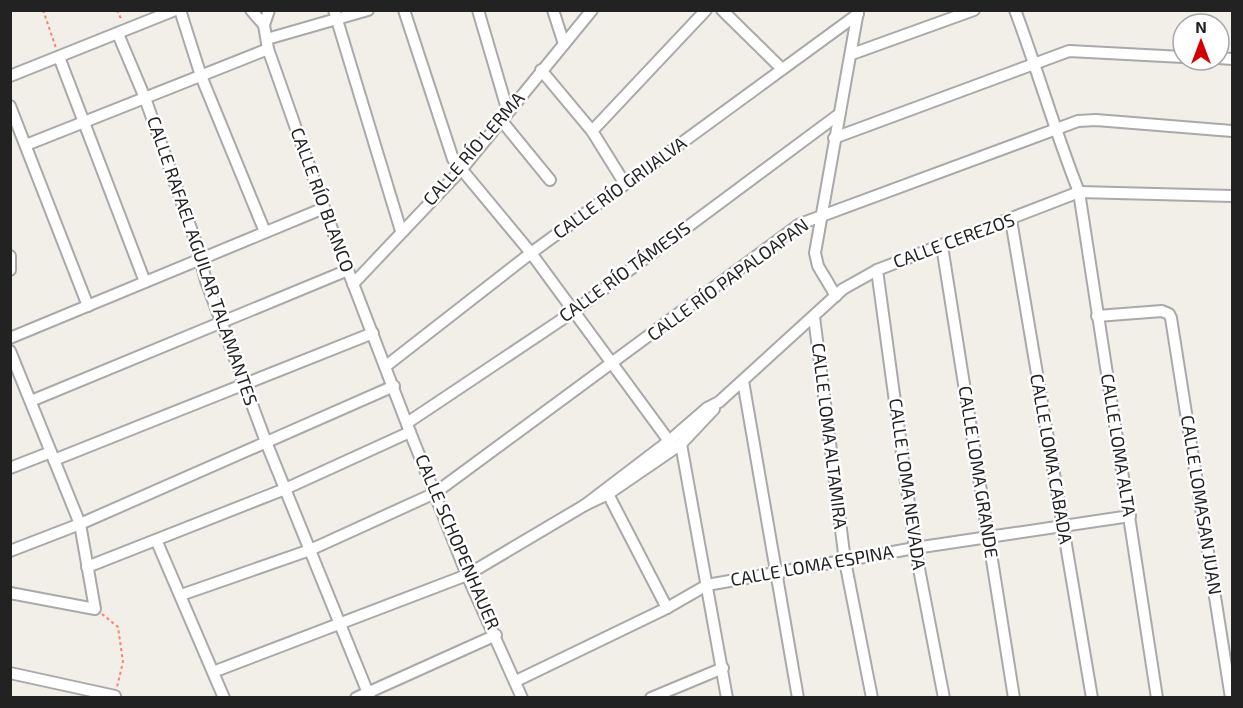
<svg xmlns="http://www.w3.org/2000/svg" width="1243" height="708" viewBox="0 0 1243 708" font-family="'Exo 2',sans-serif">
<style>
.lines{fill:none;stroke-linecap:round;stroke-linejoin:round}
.minor-casing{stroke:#a9a9a9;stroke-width:14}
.path{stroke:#fa8072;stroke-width:2;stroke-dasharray:3 3;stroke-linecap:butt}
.minor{stroke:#fff;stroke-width:10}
.labels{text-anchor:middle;stroke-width:5;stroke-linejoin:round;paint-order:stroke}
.street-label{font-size:18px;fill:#222;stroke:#fff}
</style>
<rect width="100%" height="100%" fill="#f2efe9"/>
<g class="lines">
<defs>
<g id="minor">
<path d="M180,10L201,76L265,232"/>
<path d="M251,10L264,25"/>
<path d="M269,10L264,25L268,49L324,208L410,432L467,575L522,698"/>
<path d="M334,10L401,231"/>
<path d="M404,10L453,159L531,253L669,441"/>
<path d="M478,10L508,112"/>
<path d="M553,10L564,44"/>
<path d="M722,10L782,69"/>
<path d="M1015,10C1038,71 1055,132 1079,192L1157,698"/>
<path d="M118,34L145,98L196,243L206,281L266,442L370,698"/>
<path d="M267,39L368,10"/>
<path d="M852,54L974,10"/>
<path d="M59,57L145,282"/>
<path d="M1219,58L1232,59"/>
<path d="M541,70L592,131L625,184"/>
<path d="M10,76L175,10"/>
<path d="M10,106L88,306"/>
<path d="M501,120L550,180"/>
<path d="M592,131L706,10"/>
<path d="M834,138L1069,51L1183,57"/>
<path d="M26,145L268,49"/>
<path d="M1011,220L1092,698"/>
<path d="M942,246L1014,698"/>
<path d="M10,256V270"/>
<path d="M877,270L915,548L944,698"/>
<path d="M353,284L461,170L592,10"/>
<path d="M836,296L818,266L815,253L858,11"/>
<path d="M1097,316L1162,311L1169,314L1171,318L1231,698"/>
<path d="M814,317L845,561L872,698"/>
<path d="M10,338L324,208"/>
<path d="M10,351L80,524L95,609L10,593"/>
<path d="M386,366L531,253L858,14"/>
<path d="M743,381L798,698"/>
<path d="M31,401L348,270"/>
<path d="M407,423L573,312L838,115"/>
<path d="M681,444L727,698"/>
<path d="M54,460L373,333"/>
<path d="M10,468L51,452"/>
<path d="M608,494L667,608"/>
<path d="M585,505L669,441L707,408L719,402L843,289L877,270L1079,192L1232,196"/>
<path d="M157,542L224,698"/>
<path d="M10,551L80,524L394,386"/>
<path d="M87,567L285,489L410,432"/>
<path d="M181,595L310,550L435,493L800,224L1078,121L1096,120L1232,131"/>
<path d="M213,672L467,575L585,505L608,494L681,444L714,409"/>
<path d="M10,673L115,696"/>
<path d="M516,681L667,608L707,585L915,548L1130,516"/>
<path d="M356,698L496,635"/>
<path d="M651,698L723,668"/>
</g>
</defs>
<use href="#minor" class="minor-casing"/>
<g class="path">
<path d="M43,10L56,48"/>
<path d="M117,10L122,21"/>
<path d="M102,614L118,627L123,662L117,687"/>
</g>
<use href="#minor" class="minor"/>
</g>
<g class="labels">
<g class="street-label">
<text transform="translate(474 149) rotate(-49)" y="6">CALLE RÍO LERMA</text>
<text transform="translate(620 188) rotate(-36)" y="6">CALLE RÍO GRIJALVA</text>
<text transform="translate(322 200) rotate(70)" y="6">CALLE RÍO BLANCO</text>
<text transform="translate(954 241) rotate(-20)" y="6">CALLE CEREZOS</text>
<text transform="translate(202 261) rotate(71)" y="6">CALLE RAFAEL AGUILAR TALAMANTES</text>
<text transform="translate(625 272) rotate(-36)" y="6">CALLE RÍO TÁMESIS</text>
<text transform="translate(728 280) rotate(-36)" y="6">CALLE RÍO PAPALOAPAN</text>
<text transform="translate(829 436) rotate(83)" y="6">CALLE LOMA ALTAMIRA</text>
<text transform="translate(1118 445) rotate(81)" y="6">CALLE LOMA ALTA</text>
<text transform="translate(1051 459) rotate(80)" y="6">CALLE LOMA CABADA</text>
<text transform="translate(978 472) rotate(81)" y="6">CALLE LOMA GRANDE</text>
<text transform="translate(907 484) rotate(82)" y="6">CALLE LOMA NEVADA</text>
<text transform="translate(1201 505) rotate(81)" y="6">CALLE LOMASAN JUAN</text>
<text transform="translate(457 542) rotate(67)" y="6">CALLE SCHOPENHAUER</text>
<text transform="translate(812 566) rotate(-10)" y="6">CALLE LOMA ESPINA</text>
</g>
</g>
<rect width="1243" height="708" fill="none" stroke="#222222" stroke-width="24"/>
<g transform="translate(1201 42)"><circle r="28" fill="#ffffff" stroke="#a7a7a7" stroke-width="1.5"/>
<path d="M0-4.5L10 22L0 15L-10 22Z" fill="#d40000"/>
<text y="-9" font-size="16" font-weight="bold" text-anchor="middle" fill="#222222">N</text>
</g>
</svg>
